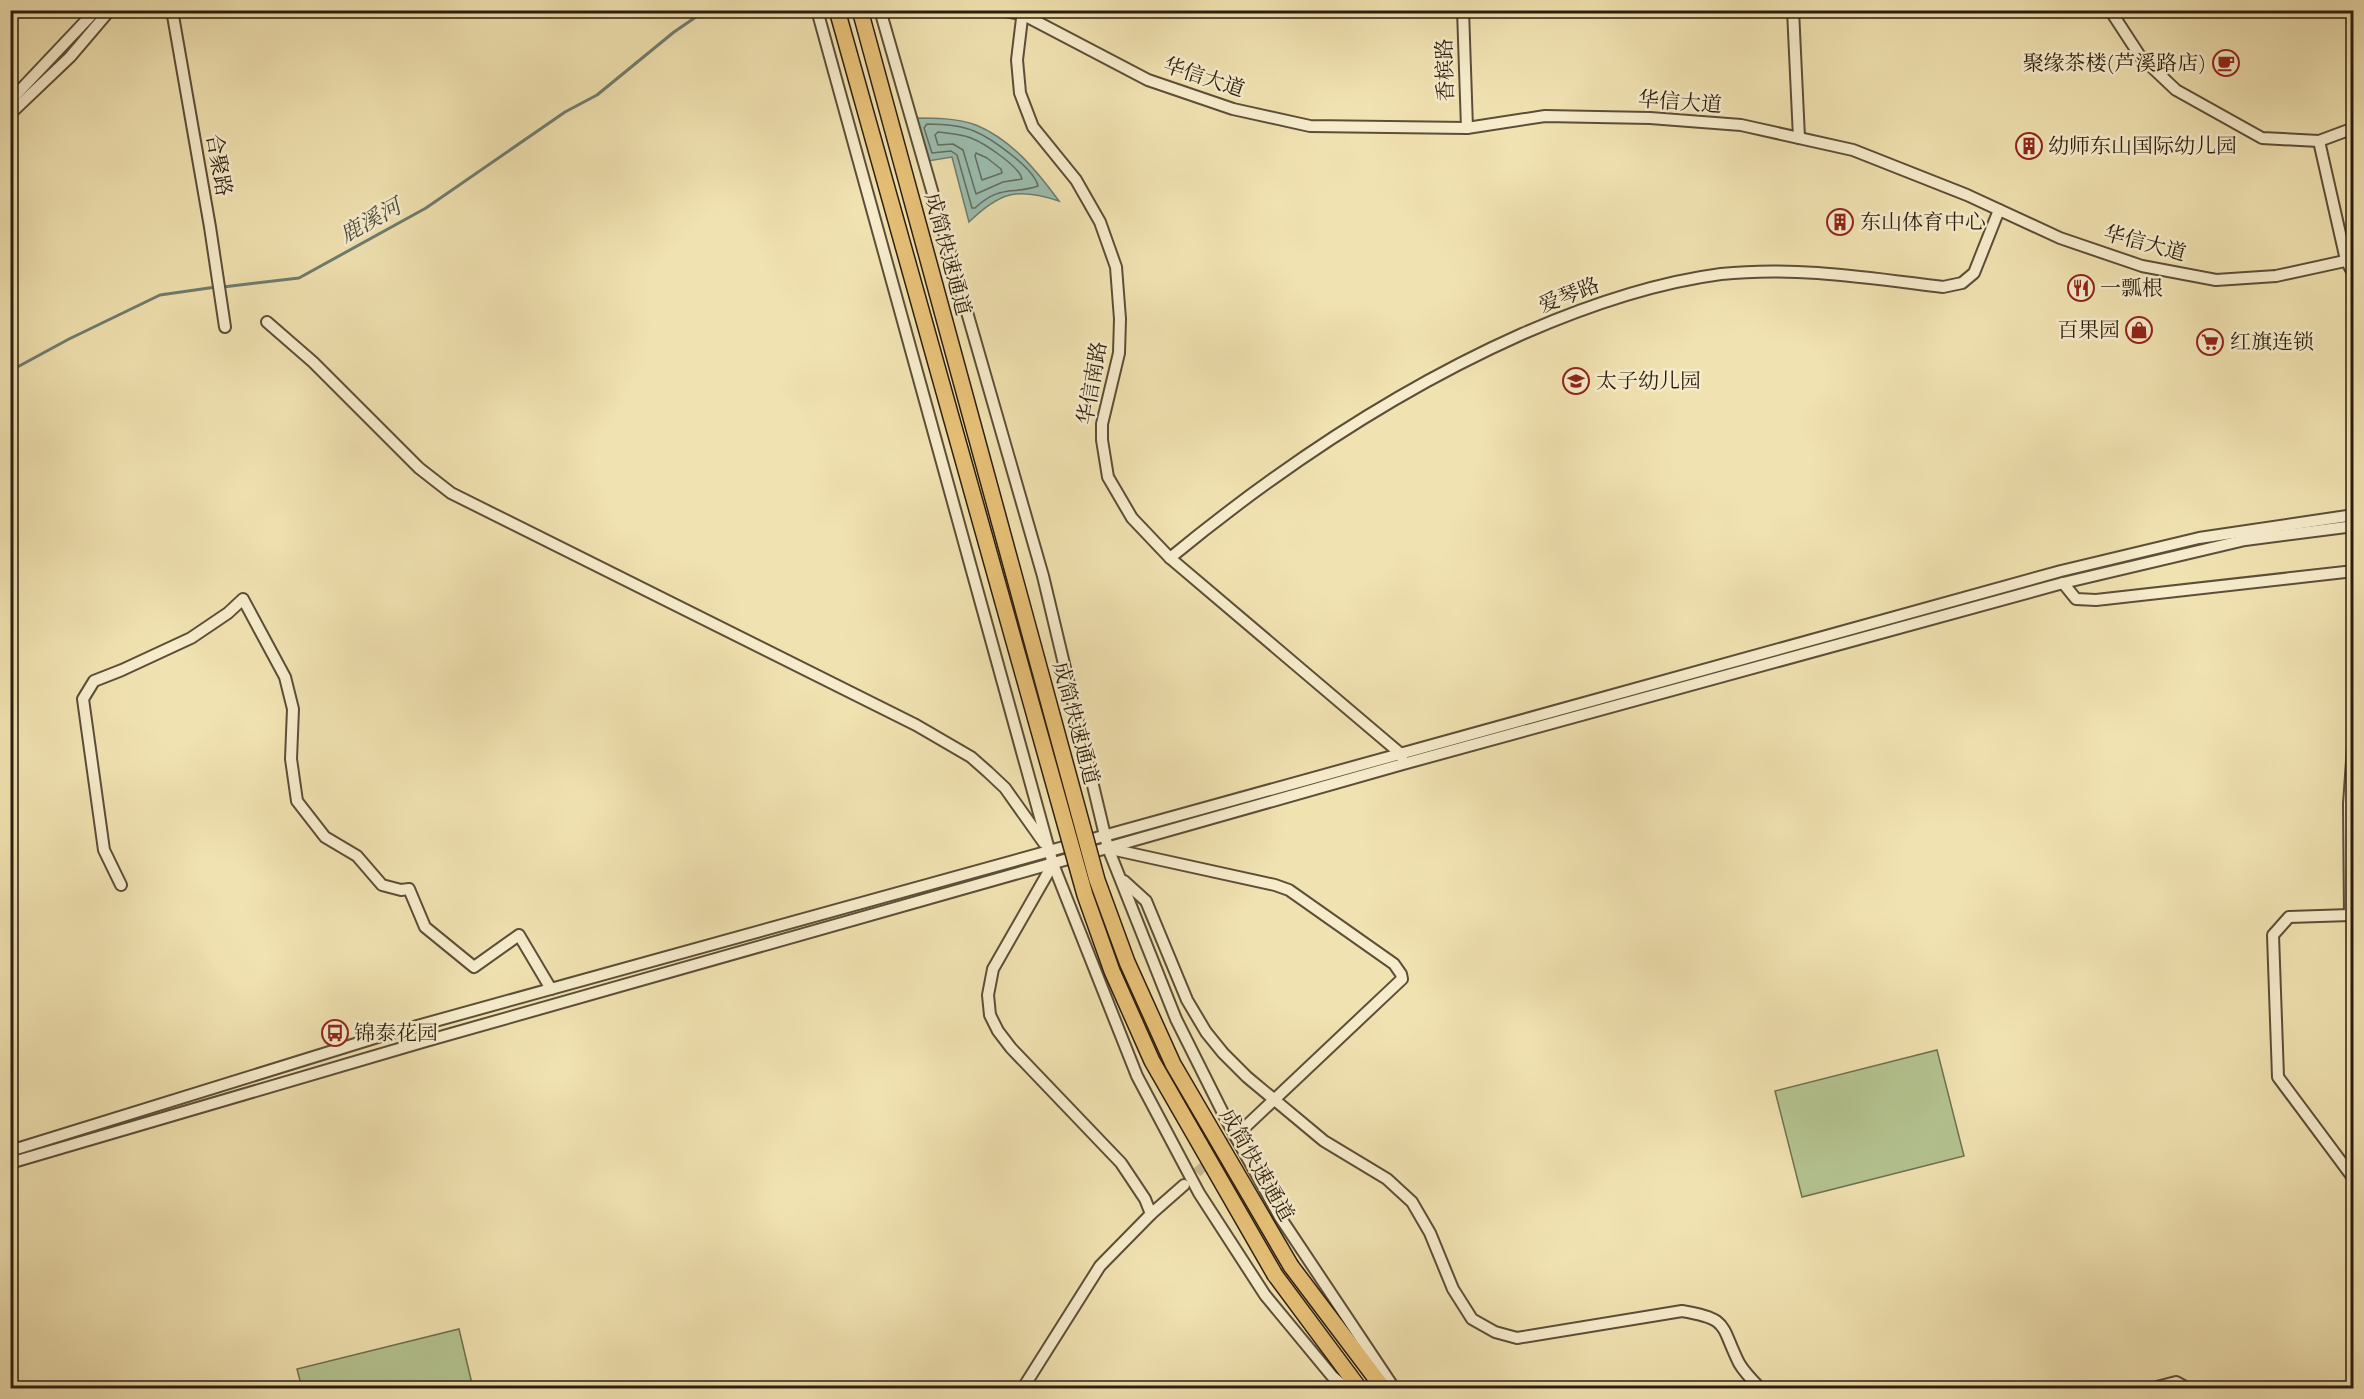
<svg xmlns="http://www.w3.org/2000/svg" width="2364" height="1399" viewBox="0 0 2364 1399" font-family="'Old Standard TT','Noto Serif SC',serif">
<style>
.green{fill:#b4c491;stroke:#707050;stroke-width:1.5}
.water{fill:#9bbdb0;stroke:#6e7d6f;stroke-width:1.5}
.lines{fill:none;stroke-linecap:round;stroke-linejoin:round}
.shore{stroke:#636d5f;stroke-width:1.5}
.stream{stroke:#6e7d6f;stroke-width:3}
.minor-tunnel{stroke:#c9bb90;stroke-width:10;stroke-dasharray:10 5;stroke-linecap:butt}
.minor-casing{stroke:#5c4e37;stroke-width:14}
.highway-casing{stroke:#2b1d0e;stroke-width:18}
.minor{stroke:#f6eccc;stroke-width:10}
.highway{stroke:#e8c178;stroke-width:15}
.highway-bridge-casing{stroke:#2b1d0e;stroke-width:18;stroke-linecap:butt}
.highway-bridge{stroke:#e8c178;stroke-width:15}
.labels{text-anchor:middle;stroke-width:5;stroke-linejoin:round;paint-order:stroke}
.poi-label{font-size:21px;fill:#2b1d0e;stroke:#f6eccc;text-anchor:start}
.street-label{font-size:21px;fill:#2b1d0e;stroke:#f6eccc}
.water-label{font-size:22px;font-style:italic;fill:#4d4d3f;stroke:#f6eccc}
</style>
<rect width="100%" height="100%" fill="#f1e2b1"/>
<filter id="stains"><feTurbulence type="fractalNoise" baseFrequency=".00333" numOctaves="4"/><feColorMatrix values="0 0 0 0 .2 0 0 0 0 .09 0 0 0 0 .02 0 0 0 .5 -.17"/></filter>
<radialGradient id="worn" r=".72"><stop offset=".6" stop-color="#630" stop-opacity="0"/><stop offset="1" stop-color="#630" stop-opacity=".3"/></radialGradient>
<g class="green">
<path d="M1937,1050L1964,1156L1802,1197L1775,1091Z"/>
<path d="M459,1329L473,1388H302L297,1369Z"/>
</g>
<path class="water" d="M915,118C935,118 957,118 976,125C1012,140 1037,171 1059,201C1017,187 1000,192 969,222L952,157L928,161Z"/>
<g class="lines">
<g class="shore">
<path d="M927,124C942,124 960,125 974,131C991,138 1034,168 1038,186C1012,195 1001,184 975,208H972L957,155L951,151L932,153L924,128Z"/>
<path d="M938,132C948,133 961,134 971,138C984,143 1019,166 1022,179L1003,182L976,194L963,150L953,144L938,145L935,135Z"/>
<path d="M976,153L987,158L1001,169L1002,173L982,180L975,156Z"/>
</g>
<g class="stream">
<path d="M223,287L299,278L426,208L565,112L597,95L674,32L706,10"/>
<path d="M10,371L69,339L160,295L216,287"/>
</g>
<path class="minor-tunnel" d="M1186,1183L1240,1132"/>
<defs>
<g id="minor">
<path d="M172,10L210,227L225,327"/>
<path d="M817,10L1053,864L1137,1076L1199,1193L1265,1295L1332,1376L1346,1388"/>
<path d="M880,10L1043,576L1108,848L1176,1019L1226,1119L1280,1217L1394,1388"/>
<path d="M999,10L1022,14L1148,80L1233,109L1310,126L1467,128L1545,116L1650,118L1741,125L1853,150L1967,195L2060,238L2142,266L2216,280L2276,276L2354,259"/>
<path d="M1023,10L1017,60L1020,93L1033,127L1076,180L1100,222L1116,267L1120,319L1119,353L1102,424V440L1108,477L1132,518L1170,558L1401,754L1402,757"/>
<path d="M1463,10L1467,128"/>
<path d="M1793,10L1799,138"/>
<path d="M2110,10L2140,56L2176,90L2262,138L2319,141L2354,128"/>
<path d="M10,101L96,10"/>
<path d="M10,114L70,57L110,10"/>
<path d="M2319,141L2346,260L2354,275"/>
<path d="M267,322L313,362L419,468L451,493L916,725L971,757L988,772L1005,788L1044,843"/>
<path d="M1170,558C1278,469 1394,391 1522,334C1586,306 1652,283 1721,274C1796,266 1869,278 1943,287L1962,283L1974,273L1999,210"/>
<path d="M2063,583L2076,599L2096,600L2354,571"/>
<path d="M2354,732L2349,804L2350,915L2289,917L2273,935L2278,1077L2354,1179"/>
<path d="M1111,849L1275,885L1289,890L1394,964L1401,974L1402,979L1242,1130"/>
<path d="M1053,864L993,969L988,995L990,1015L998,1031L1011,1048L1121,1163L1145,1199L1151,1214"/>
<path d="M1124,881L1146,901L1187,1000L1206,1032L1223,1053L1247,1077L1324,1141L1387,1179L1412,1202L1430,1233L1453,1289L1472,1319L1495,1332L1517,1338L1682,1311C1730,1319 1720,1325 1739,1363C1744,1372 1753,1381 1760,1388"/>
<path d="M121,885L104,850L83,699L94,681L122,670L191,638L228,613L243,599L285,677L293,709L291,759L297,801L325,837L357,856L382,885L401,890L409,889L425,927L474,967L519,935L551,989"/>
<path d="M10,1151L381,1036L2061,571L2199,538L2354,515"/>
<path d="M10,1163L426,1041L1403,764L2063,583L2245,540L2354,526"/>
<path d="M1023,1388L1100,1266L1151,1214L1184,1185"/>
<path d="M2153,1388L2176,1382L2187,1388"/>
</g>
<g id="highway">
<path d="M1291,1266L1383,1388"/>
<path d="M1275,1275L1359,1388"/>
</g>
</defs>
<use href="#minor" class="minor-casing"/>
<use href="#highway" class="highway-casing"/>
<use href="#minor" class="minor"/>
<use href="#highway" class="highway"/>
<defs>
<g id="highway-bridge">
<path d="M837,10L1085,895L1112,971L1152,1061L1275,1275"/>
<path d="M860,10L1097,880L1127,962L1173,1064L1291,1266"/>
</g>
</defs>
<use href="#highway-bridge" class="highway-bridge-casing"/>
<use href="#highway-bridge" class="highway-bridge"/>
</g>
<defs>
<symbol id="cafe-ring" viewBox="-11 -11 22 22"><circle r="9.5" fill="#f6eccc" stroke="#8f2418" stroke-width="1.5"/><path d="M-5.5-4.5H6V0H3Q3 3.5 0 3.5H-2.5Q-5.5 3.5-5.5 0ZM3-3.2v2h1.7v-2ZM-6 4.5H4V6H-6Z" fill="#8f2418"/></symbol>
<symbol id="building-ring" viewBox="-11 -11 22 22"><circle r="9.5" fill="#f6eccc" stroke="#8f2418" stroke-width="1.5"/><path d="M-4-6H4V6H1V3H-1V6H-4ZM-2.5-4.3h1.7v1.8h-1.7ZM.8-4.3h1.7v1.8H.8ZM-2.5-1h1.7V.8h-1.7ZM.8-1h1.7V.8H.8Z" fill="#8f2418"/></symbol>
<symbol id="restaurant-ring" viewBox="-11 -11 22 22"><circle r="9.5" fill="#f6eccc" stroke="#8f2418" stroke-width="1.5"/><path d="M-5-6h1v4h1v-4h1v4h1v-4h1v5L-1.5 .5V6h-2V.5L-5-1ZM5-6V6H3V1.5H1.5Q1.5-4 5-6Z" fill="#8f2418"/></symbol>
<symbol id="shop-ring" viewBox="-11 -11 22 22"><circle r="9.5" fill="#f6eccc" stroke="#8f2418" stroke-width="1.5"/><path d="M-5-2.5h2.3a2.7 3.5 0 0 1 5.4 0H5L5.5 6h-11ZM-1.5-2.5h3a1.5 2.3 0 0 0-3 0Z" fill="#8f2418"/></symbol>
<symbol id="supermarket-ring" viewBox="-11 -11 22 22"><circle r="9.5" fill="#f6eccc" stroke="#8f2418" stroke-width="1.5"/><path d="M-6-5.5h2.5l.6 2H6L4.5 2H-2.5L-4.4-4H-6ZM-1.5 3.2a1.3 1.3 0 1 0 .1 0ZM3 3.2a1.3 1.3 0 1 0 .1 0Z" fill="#8f2418"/></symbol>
<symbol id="school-ring" viewBox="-11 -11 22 22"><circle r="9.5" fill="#f6eccc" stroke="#8f2418" stroke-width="1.5"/><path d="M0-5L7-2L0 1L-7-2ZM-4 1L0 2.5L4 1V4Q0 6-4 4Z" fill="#8f2418"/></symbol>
<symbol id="bus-ring" viewBox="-11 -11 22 22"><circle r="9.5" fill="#f6eccc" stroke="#8f2418" stroke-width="1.5"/><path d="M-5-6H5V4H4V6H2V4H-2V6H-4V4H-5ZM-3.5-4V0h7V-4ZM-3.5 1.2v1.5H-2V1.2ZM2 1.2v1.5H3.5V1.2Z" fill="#8f2418"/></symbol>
</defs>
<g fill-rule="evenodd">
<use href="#cafe-ring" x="2211" y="48" width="30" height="30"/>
<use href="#building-ring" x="2014" y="131" width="30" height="30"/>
<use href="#building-ring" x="1825" y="207" width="30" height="30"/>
<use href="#restaurant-ring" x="2066" y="273" width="30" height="30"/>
<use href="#shop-ring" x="2124" y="315" width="30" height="30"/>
<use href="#supermarket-ring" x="2195" y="327" width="30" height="30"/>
<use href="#school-ring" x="1561" y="366" width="30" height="30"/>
<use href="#bus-ring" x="320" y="1018" width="30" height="30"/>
</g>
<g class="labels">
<g class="poi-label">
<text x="2206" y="70" text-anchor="end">聚缘茶楼(芦溪路店)</text>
<text x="2048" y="153">幼师东山国际幼儿园</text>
<text x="1860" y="229">东山体育中心</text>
<text x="2100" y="295">一瓢根</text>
<text x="2120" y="337" text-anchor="end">百果园</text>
<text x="2230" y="349">红旗连锁</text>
<text x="1596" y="388">太子幼儿园</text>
<text x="354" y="1040">锦泰花园</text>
</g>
<g class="street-label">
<text transform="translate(1445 70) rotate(-92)" y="7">香槟路</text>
<text transform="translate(1204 77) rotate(18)" y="7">华信大道</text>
<text transform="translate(1680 102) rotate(4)" y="7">华信大道</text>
<text transform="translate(219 165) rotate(80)" y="7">合聚路</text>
<text transform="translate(2145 243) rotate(15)" y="7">华信大道</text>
<text transform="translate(948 254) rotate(75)" y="7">成简快速通道</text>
<text transform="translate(1569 295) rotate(-21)" y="7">爱琴路</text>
<text transform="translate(1092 383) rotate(-80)" y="7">华信南路</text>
<text transform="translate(1076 723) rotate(75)" y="7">成简快速通道</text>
<text transform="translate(1257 1165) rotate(60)" y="7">成简快速通道</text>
</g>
<g class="water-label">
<text transform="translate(370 220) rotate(-29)" y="8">鹿溪河</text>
</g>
</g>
<rect width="2364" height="1399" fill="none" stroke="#f1e2b1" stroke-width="36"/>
<rect x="12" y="12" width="2340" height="1375" fill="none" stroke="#2b1d0e" stroke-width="3"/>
<rect x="18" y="18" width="2328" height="1363" fill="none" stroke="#2b1d0e" stroke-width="1.5"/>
<rect width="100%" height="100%" filter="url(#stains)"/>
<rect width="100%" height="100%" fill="url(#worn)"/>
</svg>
